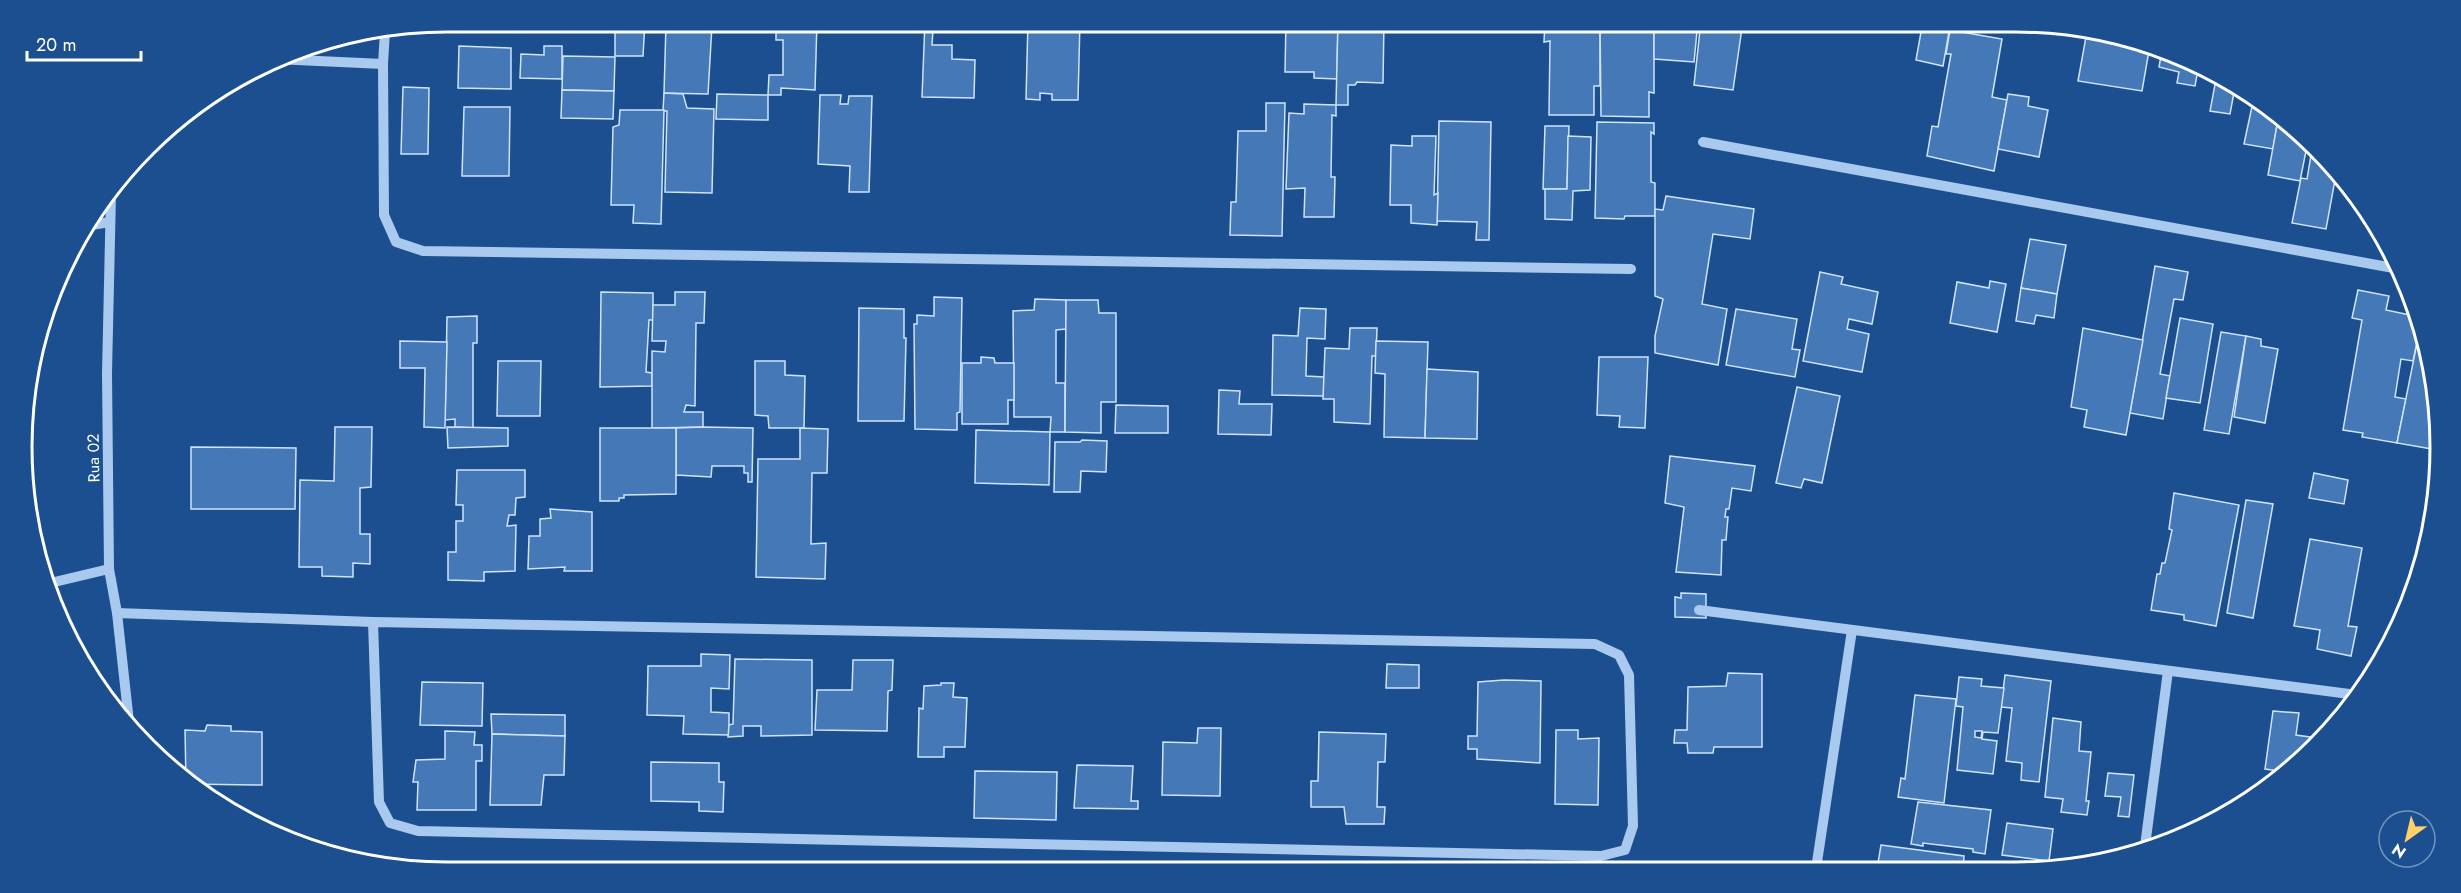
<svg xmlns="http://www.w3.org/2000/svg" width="2461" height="893" viewBox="0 0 2461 893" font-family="Jost,sans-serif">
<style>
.building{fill:#4478b7;stroke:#cfe3fa;stroke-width:1.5;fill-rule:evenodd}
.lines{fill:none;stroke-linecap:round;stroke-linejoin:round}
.minor{stroke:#a9c9ee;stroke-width:10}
.labels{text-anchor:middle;stroke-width:6;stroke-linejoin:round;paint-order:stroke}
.street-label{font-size:16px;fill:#fff;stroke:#1b4f8f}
.rim{fill:none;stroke:#fff;stroke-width:3}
</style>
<rect width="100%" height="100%" fill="#1b4f8f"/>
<g class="building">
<path d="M615,21H645L643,56H615Z"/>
<path d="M776,21H817L815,90L781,88V95H768L769,75H783V40H776Z"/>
<path d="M925,21H952V30H933L932,45H952V59L975,60L974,98L922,97Z"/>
<path d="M1028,21H1080L1078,100H1052V94L1040,93V100L1026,99Z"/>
<path d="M1286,21H1338L1337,79L1314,78V72H1285Z"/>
<path d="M1338,21H1384L1383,83L1357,82L1355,85H1348V105H1336Z"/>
<path d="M1545,21H1600V86H1594V115H1549L1550,41L1544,42Z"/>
<path d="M1600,21H1654V93L1649,92V117L1601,116Z"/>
<path d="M1654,21H1698L1694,62L1654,59Z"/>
<path d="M1701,21H1743L1733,90L1694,85Z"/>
<path d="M1923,21H1951L1943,66L1916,60Z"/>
<path d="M666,24L712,25L708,94L664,93Z"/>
<path d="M1950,30L2002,39L1992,97L2007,100L1994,171L1927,156L1932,126L1938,127L1951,54H1946Z"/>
<path d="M2087,31L2125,36L2150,45L2142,91L2078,81Z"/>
<path d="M459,46L511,48V89L458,88Z"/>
<path d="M544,46H562V79L520,78L521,54L544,55Z"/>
<path d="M2162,50L2203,65L2217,74L2216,78L2197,75L2195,86L2177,83L2179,72L2159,67Z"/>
<path d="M563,56L615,57L614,91L562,90Z"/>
<path d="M2217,74L2238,87H2235L2230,114L2210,111Z"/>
<path d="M403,87L429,88L428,154H401Z"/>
<path d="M562,90L614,91L613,119L561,118Z"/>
<path d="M664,93L683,94L687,108L714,109L712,193L665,192L667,111H663Z"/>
<path d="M717,94L768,95V120L716,119Z"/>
<path d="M2008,94L2029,97L2028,106L2048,110L2039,157L1998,149Z"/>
<path d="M820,95H841L840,104H848L849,96H872L869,192H849L850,166L818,164Z"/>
<path d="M2254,97L2279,114L2273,149L2244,144Z"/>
<path d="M1266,103H1285L1282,236L1230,235L1231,202H1236L1238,131H1266Z"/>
<path d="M1304,104L1336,105V116L1332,115L1331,177H1335L1334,217H1304L1305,188L1286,189L1289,113L1304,114Z"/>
<path d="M464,107H510L509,176H462Z"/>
<path d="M620,110H664L661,224L633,223L634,205H611L613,127L619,125Z"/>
<path d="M2279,114L2308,141L2300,181L2268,175Z"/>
<path d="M1439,121L1491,122L1489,240H1476L1477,222L1437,221Z"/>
<path d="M1597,122L1654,123V134L1651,132V182L1655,183V216H1625L1624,219L1595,218Z"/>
<path d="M1545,126H1569L1567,189H1543Z"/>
<path d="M1412,136H1436L1434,195L1438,193L1437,225L1411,223V205H1390L1391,145L1412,146Z"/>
<path d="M1568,136L1591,137L1590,190L1573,191L1572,220L1545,219V189H1567Z"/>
<path d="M2308,141L2337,169L2326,229L2292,223L2301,178L2307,179L2312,149L2306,148Z"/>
<path d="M1666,196L1754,209L1750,239L1713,234L1702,304L1727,309L1718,365L1655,353V336L1663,299L1655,296V209L1663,210Z"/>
<path d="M2030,239L2066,245L2057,294L2021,288Z"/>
<path d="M2155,266L2188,272L2183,300L2174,299L2160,374L2170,376L2163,419L2130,413Z"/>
<path d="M1820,272L1843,277L1841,284L1878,292L1872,324L1849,319L1847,329L1869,334L1862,372L1803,361Z"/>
<path d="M1990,281L2006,284L1997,332L1950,323L1957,282L1989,288Z"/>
<path d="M2021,288L2057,294L2054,318L2036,315L2034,324L2016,321Z"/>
<path d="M2358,290L2389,296L2386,310L2419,317L2421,323L2413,361L2401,359L2395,397L2406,399L2397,443L2362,437L2363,433L2343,430L2362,320L2352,318Z"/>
<path d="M601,292L653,293V320H649L646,372L652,373V386L600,387Z"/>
<path d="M675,292H705L704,323H696L695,406L686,405L684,412H703V427L652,428V351L665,352L666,341H652L653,305H675Z"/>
<path d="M934,297L962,298L960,412L957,413V430L915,429L914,324H917V315L934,316Z"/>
<path d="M1035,299L1066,300V329L1056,330V383H1065V432H1050L1051,417H1014L1013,311L1034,310Z"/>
<path d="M1066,300H1098L1099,313H1116V402H1101V433L1065,432Z"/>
<path d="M859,308L904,309V338H906L904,421H858Z"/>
<path d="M1300,308L1326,309L1325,339L1307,338L1306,376L1324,377V396L1272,395L1273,335L1298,336Z"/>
<path d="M1736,309L1797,319L1792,349L1800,350L1795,377L1726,365Z"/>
<path d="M477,316V343H473V428L455,427V419L445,420L447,317Z"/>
<path d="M2180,318L2213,324L2200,403L2166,398Z"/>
<path d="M1350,328H1377L1376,356H1372L1370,424L1334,422V399H1323L1325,348L1349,349Z"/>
<path d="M2083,328L2143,340L2126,435L2084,427L2087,410L2071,407Z"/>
<path d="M2221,332L2246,336L2229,434L2204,430Z"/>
<path d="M2246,336L2261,339V346L2278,349L2265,423L2234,417Z"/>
<path d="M400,341L447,342L445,428L424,427L425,368H400Z"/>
<path d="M1376,341L1428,342L1425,438L1384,437L1385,374L1375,373Z"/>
<path d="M2416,348L2427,350L2436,391L2438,450L2397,443Z"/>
<path d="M981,357L994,358L995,363H1014V400H1008V424H962V363H981Z"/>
<path d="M1599,357H1648L1645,428L1619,427L1620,416L1597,415Z"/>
<path d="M498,361H541L540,416H497Z"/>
<path d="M755,361H785V375L805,376L804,428H769L768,416L755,415Z"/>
<path d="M1427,369L1478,372L1477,439L1425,438Z"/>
<path d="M1797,387L1840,396L1822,483L1804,479L1801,488L1776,483Z"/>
<path d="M1219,390L1240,391L1239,404H1272L1271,435L1218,434Z"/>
<path d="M1116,405L1168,406V433H1115Z"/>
<path d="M335,427H372L371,487L360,488V534H370V564L353,563V577L322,576V567H299L300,480L334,481Z"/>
<path d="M447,427L508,428V446L448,448Z"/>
<path d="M703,427L753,428L752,482H748V473H744V466H712L711,477L676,475V428Z"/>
<path d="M600,428H676V494L624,495V498H619V501H600Z"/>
<path d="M800,428L828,429L827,473H812L811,544L826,543L825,579L756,577L758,459H800Z"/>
<path d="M976,430L1050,432L1049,485L975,483Z"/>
<path d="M1082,440L1107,441L1106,472L1081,471L1080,492H1054L1055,442H1080Z"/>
<path d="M191,447L296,448L295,509H191Z"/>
<path d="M1670,456L1755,466L1751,491L1732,488L1729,509H1726L1725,517H1728L1726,540H1722L1721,575L1676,572L1684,507L1665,503Z"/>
<path d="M457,470H525V497L516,498L515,515H509L507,526L516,525L515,571L484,572V581L448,580V552H456V521H463V505H456Z"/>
<path d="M2314,473L2348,480L2344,504L2309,498Z"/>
<path d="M2174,493L2239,505L2216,626L2184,620V615L2151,610L2157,574H2160L2162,563H2165L2172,530L2169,529Z"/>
<path d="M2246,500L2273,504L2253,618L2227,613Z"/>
<path d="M550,509L592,512V571H564L565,567L528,569L529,536H540V519L551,518Z"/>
<path d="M2310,539L2362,548L2348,626L2357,627L2351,656L2317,649L2320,630L2294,626Z"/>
<path d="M1681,593L1706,594V618L1675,617V597L1681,598Z"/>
<path d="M701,654L730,655L729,689L711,688V712L729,713V735L683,734L684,716L647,715L648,666H701Z"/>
<path d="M735,659L812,660V735L761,736V726H743V736L728,737L729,725L733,724Z"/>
<path d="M853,660H893L892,690L888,691L887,731L815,730L817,690H852Z"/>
<path d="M1387,664L1419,665V688H1386Z"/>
<path d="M1728,673L1762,674V747H1714L1713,753H1688L1687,743H1674L1675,730H1687L1688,687L1726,686Z"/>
<path d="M2005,675L2051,681L2039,782L2021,780L2022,763L2006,761L2012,708L2001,707Z"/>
<path d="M1959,677L1982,679L1981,686L2004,688L1998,733L1983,732L1982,739L1997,741L1993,774L1957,770L1963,707L1956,706ZM1975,731H1982L1981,738L1975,737Z"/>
<path d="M1504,680L1541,681L1540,763L1477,759V749H1468V736H1477L1478,682Z"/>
<path d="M422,682L483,683L482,726L420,725Z"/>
<path d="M941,683H954L953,697L967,698L965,747H944V757H918L919,708L923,709L924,686L941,685Z"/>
<path d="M1915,695L1956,699L1944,803L1898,797L1901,778L1905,779Z"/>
<path d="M2273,711L2299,713L2296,735L2318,738L2295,766L2287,772L2265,769Z"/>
<path d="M491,714L565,715V736L492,734Z"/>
<path d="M2053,718L2081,722L2079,751L2091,752L2086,801H2089L2087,815L2061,812L2063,799L2045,797Z"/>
<path d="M207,725L231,726V731L262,732V785L187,784L186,782L185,730L205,731Z"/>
<path d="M1198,728H1221L1220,796L1162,795L1163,742L1197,743Z"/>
<path d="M1556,730H1578V739L1599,738L1598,805L1555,804Z"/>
<path d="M445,731L475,732L474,745H482V761H476V810H417L418,782H413L416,760L445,759Z"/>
<path d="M1319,732L1386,734L1385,762H1378L1377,807H1385L1384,824H1346L1344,807H1311V781H1318Z"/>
<path d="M492,734L565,736L564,775H544L541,805H490Z"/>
<path d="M651,762L719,763V782H724L723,812L699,811V802L651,801Z"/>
<path d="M1077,765L1133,766L1131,801H1138V809L1074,808Z"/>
<path d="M975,771L1057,772L1056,820L974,818Z"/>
<path d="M2108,773L2134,775L2129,817L2118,816L2121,797L2105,796Z"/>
<path d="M1918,802L1991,810L1985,854L1973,852V849L1923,843V846L1911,844Z"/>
<path d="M2007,823L2053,829L2049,861L2002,855Z"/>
<path d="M1881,845L1964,856L1963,869H1877Z"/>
<path d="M2005,862L2058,868H2005Z"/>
<path d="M537,863L567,865V872H535Z"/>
</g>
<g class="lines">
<g class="minor">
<path d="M385,31L383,64L384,215L396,242L423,251L1631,269"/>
<path d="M275,59L383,64"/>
<path d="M1703,142L2399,269"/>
<path d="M111,194L107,373L109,569L117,613L129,722"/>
<path d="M85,226L110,222"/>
<path d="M46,584L109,569"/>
<path d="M1699,610L2357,695"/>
<path d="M117,613L373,622"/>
<path d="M373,622L1595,644L1619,655L1629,675L1633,826L1625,850L1601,856L418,831L390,823L379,802Z"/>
<path d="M2145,846L2168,671"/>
<path d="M1816,869L1852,630"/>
</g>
</g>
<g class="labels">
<g class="street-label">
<text transform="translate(93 458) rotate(-91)" y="6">Rua 02</text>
</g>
</g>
<path d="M0 0H2461V893H0ZM447 32H2015A415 415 0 0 1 2430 447V447A415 415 0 0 1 2015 862H447A415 415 0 0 1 32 447V447A415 415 0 0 1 447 32Z" fill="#1b4f8f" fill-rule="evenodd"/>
<path class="rim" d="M447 32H2015A415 415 0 0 1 2430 447V447A415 415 0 0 1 2015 862H447A415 415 0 0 1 32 447V447A415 415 0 0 1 447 32Z"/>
<g transform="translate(2407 839) rotate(214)"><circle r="28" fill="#1b4f8f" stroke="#7695bc" stroke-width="1.5"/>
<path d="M0-4.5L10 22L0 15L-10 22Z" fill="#ffd166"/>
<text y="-9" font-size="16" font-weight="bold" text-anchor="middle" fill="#ffffff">N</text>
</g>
<path d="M27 51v9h114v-9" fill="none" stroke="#ffffff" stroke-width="3"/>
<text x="36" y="51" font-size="18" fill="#ffffff" stroke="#1b4f8f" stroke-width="4.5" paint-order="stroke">20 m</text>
</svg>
